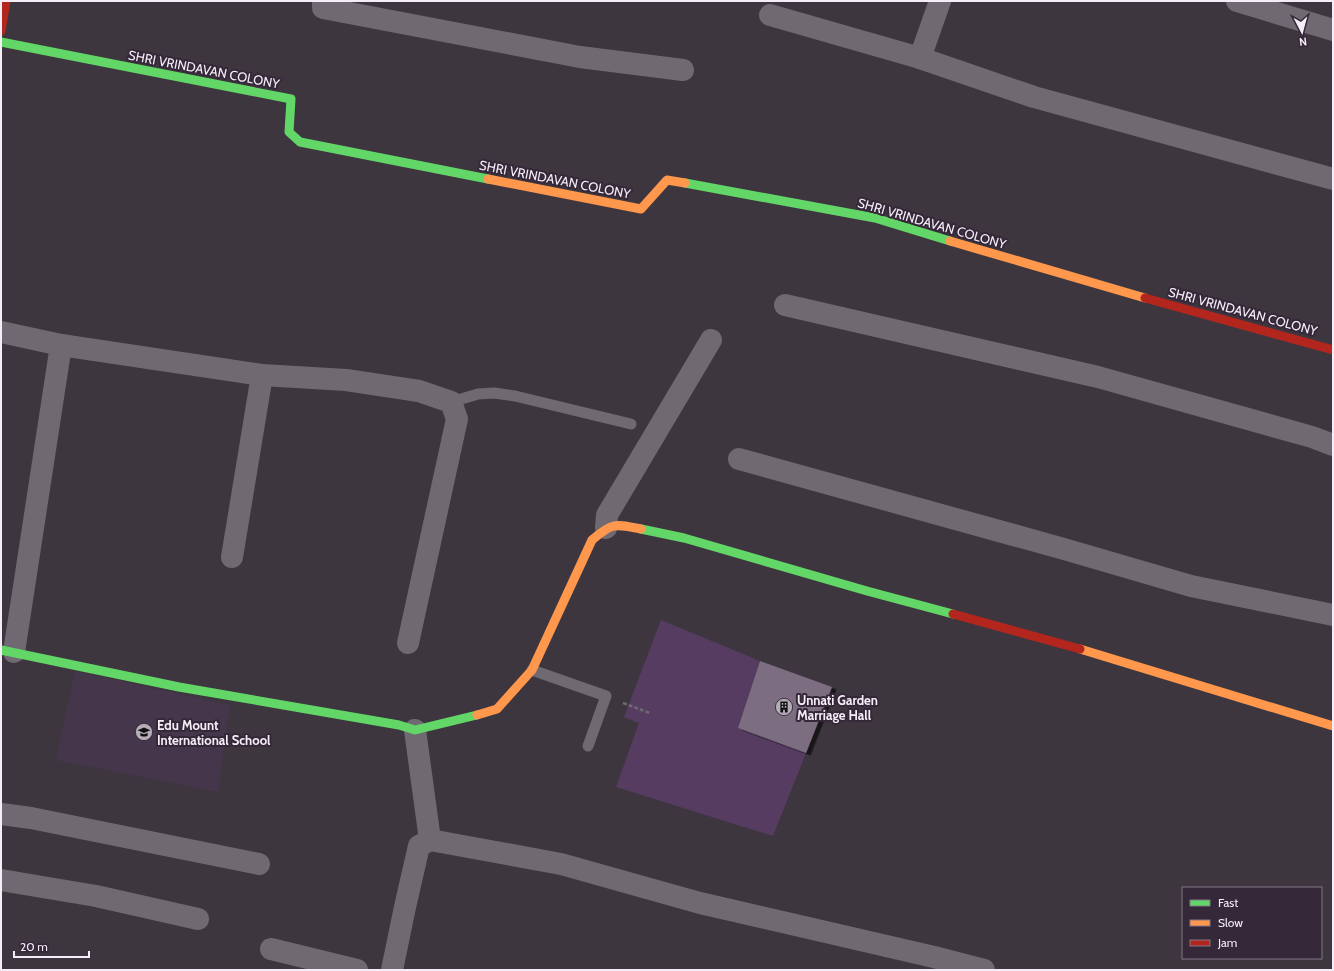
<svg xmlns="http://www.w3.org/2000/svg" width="1334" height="971" viewBox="0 0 1334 971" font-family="Cabin,sans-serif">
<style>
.built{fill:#45364b}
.green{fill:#573c62}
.building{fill:#7b6d80;filter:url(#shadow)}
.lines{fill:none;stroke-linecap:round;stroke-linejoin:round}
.path{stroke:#6d696f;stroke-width:2.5;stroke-dasharray:4 2;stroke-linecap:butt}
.lane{stroke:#6f6a71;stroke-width:11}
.street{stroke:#6f6a71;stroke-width:22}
.fast{stroke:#63d668;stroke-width:9}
.slow{stroke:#ff974d;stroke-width:9}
.jam{stroke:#b3261e;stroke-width:9}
.labels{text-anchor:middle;stroke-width:4;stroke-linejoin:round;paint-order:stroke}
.street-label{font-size:13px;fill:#f5edf8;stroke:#342839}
.poi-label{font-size:13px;font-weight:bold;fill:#f5edf8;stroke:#342839;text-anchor:start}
</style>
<defs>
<filter id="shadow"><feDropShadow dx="4.5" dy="2.5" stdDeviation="0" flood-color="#0009"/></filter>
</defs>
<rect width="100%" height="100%" fill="#3d363f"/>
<path class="built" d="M75,671L230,705L218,792L56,760Z"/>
<path class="green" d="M661,620L760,661L738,728L806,753L773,836L616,787L639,723L624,717Z"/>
<path class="building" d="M760,661L832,687L806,753L738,728Z"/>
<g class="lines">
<path class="path" d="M623,703L650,713"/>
<g class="lane">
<path d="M451,402L478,394L494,393L515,396L631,424"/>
<path d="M532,670L606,696L588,746"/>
</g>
<g class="street">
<path d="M323,1V8L580,57L683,70"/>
<path d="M940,1L920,58L1034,97L1333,179"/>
<path d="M1237,1L1333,30"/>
<path d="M770,15L920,58"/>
<path d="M785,305L1098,377L1312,437L1333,445"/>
<path d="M1,332L61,345L262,375L346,380L419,391L451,402L457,419L408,643"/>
<path d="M739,459L1064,549L1191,586L1333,615"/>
<path d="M606,528L607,515L711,340"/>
<path d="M232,557L262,375"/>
<path d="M14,652L61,345"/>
<path d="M415,730L430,840"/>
<path d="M1,814L31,818L259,864"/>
<path d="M1,880L96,896L198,919"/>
<path d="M271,949L357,970"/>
<path d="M392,970L405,907L419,846L430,840L561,864L700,903L934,957L984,970"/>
</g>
<g class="fast">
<path d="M1,42L291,99L289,132L300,142L488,179"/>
<path d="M685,183L875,218L950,241"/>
<path d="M641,529L684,538L867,591L953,614"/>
<path d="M1,650L179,687L399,725L415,730L477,715"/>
</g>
<g class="slow">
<path d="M488,179L641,209L667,180L685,183"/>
<path d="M950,241L1145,298"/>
<path d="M1080,649L1333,726"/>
<path d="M477,715L497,709L532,670L592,540C613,522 615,524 641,529"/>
</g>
<g class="jam">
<path d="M1,31L6,1"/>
<path d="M1145,298L1333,350"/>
<path d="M953,614L1080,649"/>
</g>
</g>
<defs>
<symbol id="building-disc" viewBox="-11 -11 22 22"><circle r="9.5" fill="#b5adb7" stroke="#342839"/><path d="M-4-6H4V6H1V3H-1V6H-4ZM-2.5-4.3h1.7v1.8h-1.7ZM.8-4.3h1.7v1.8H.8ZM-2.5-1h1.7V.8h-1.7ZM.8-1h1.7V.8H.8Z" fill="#111"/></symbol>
<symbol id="school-disc" viewBox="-11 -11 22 22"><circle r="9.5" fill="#b5adb7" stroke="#342839"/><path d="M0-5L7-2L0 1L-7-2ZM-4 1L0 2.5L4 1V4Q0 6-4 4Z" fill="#111"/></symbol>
</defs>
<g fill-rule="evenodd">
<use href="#building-disc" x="774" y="697" width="20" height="20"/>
<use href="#school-disc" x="134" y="722" width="20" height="20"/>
</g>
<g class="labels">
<g class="street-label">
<text transform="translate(204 69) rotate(11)" y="5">SHRI VRINDAVAN COLONY</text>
<text transform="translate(555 179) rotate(11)" y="5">SHRI VRINDAVAN COLONY</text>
<text transform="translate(932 223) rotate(16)" y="5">SHRI VRINDAVAN COLONY</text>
<text transform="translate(1243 311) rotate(15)" y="5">SHRI VRINDAVAN COLONY</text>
</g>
<g class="poi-label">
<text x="797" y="705">Unnati Garden<tspan x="797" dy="15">Marriage Hall</tspan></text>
<text x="157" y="730">Edu Mount<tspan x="157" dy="15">International School</tspan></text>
</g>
</g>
<rect width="1334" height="971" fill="none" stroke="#f5edf8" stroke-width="4"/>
<rect x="1182" y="887" width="140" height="72" fill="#342839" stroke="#817785"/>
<rect x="1190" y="900" width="20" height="6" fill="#63d668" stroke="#817785"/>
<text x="1218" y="907" font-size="12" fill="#f5edf8">Fast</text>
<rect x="1190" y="920" width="20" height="6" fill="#ff974d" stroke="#817785"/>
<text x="1218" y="927" font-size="12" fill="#f5edf8">Slow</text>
<rect x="1190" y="940" width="20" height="6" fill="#b3261e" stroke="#817785"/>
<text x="1218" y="947" font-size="12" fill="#f5edf8">Jam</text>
<g transform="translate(1302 32) rotate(174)" stroke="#342839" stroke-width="3" paint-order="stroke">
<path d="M0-3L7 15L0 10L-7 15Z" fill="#f5edf8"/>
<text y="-6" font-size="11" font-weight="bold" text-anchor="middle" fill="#f5edf8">N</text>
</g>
<path d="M14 951v6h75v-6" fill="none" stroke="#f5edf8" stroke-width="2"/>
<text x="20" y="951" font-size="12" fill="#f5edf8" stroke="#342839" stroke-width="3" paint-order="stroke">20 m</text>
</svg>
